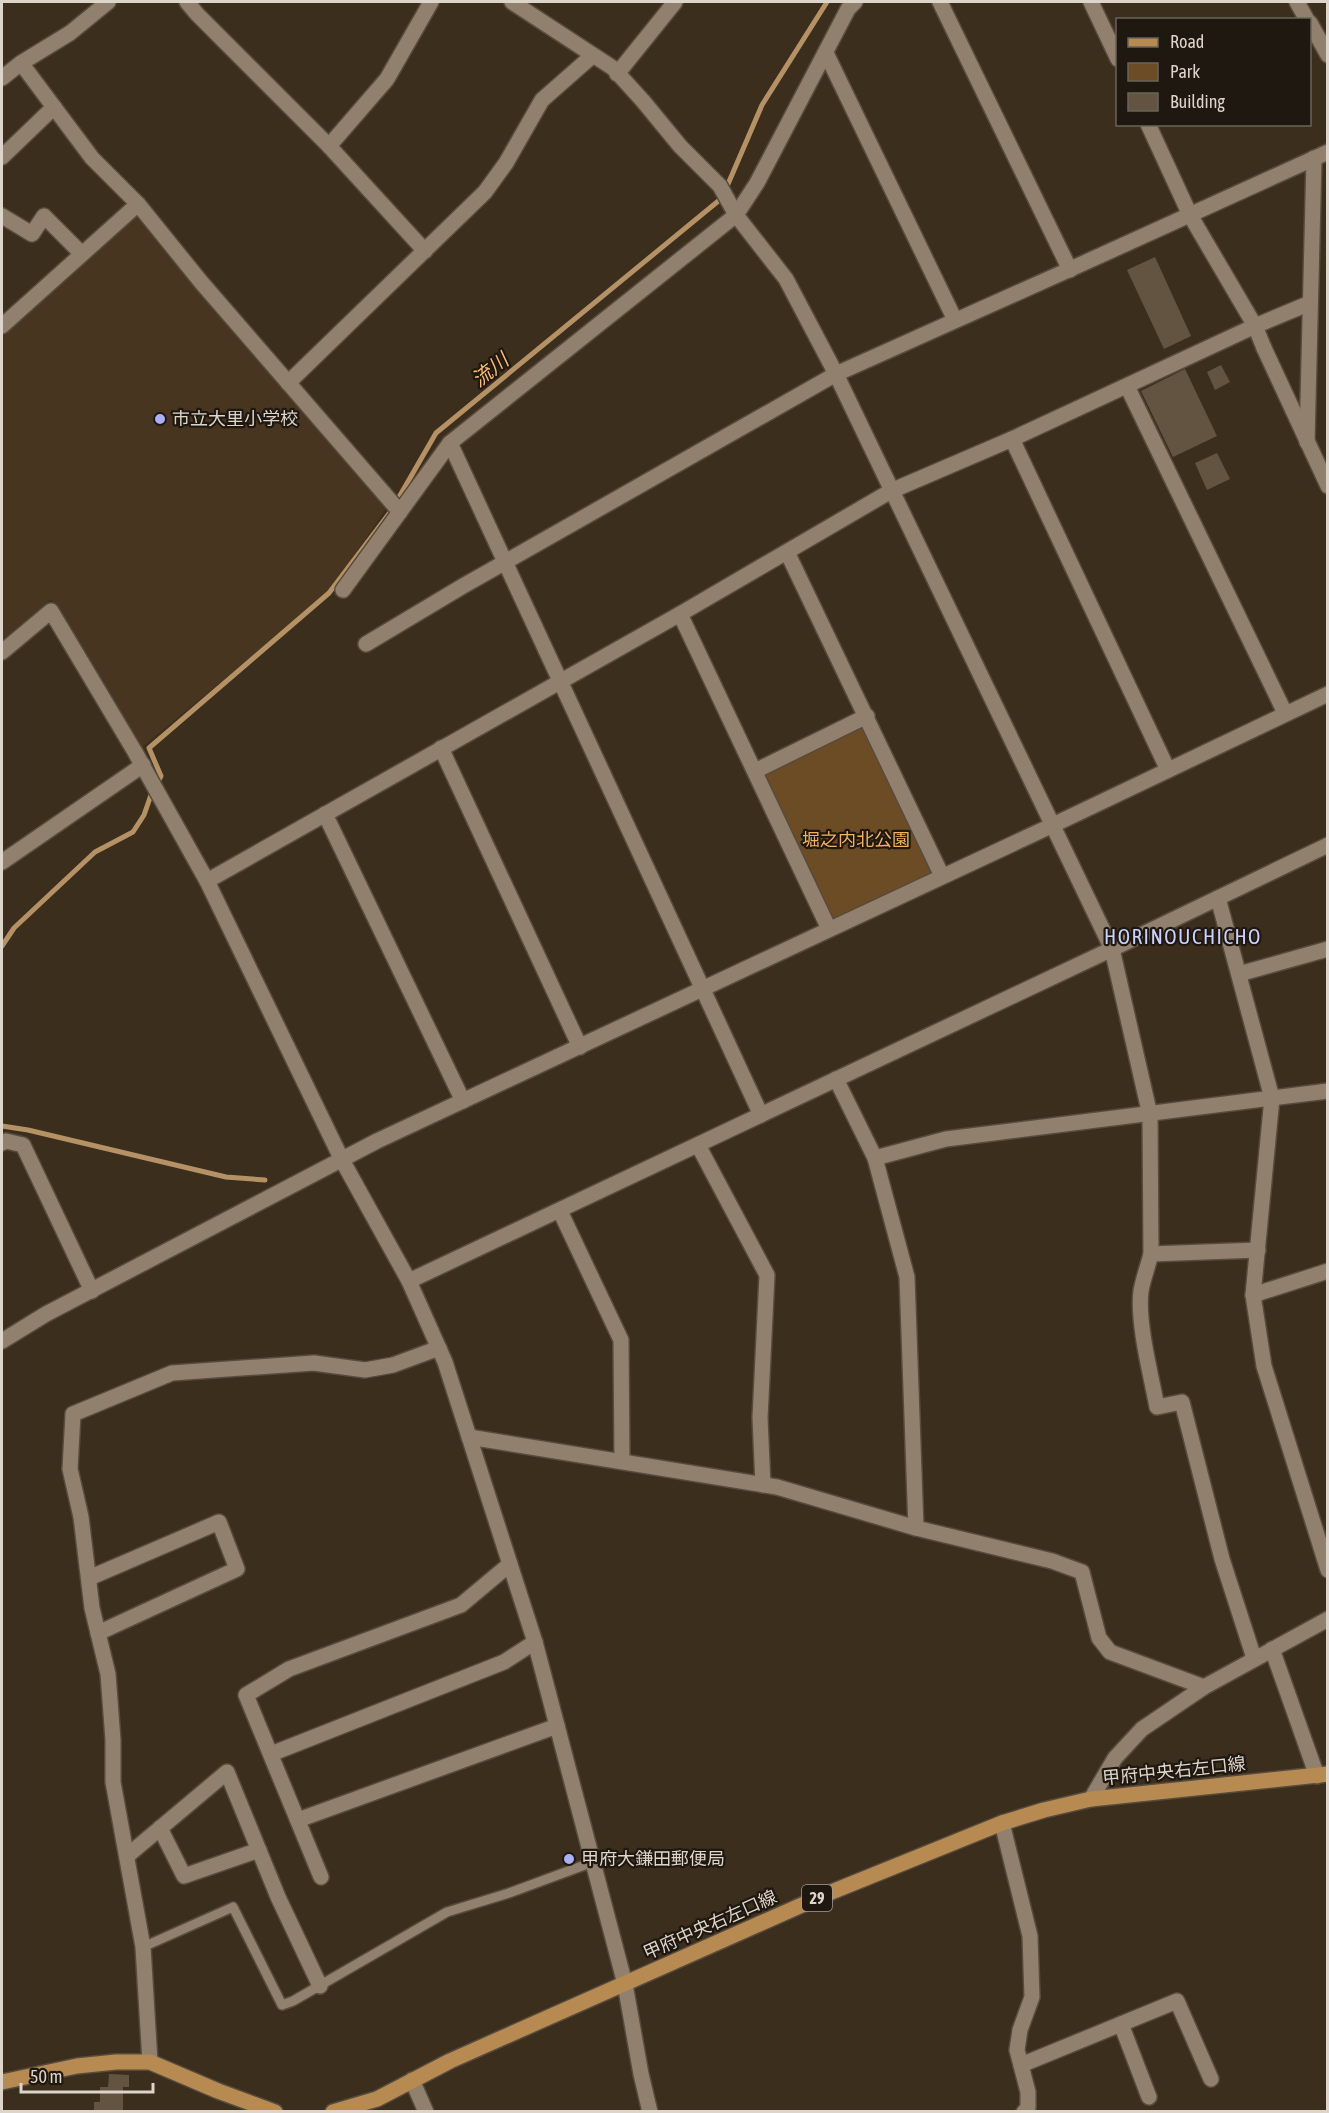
<svg xmlns="http://www.w3.org/2000/svg" width="1329" height="2113" viewBox="0 0 1329 2113" font-family="'Asap Condensed','Noto Sans JP',sans-serif">
<style>
.built{fill:#48351f}
.green{fill:#6c4c25}
.lines{fill:none;stroke-linecap:round;stroke-linejoin:round}
.stream{stroke:#b59266;stroke-width:5}
.building{fill:#635442}
.lane-casing{stroke:#574b3d;stroke-width:12}
.street-casing{stroke:#574b3d;stroke-width:18}
.secondary-casing{stroke:#574b3d;stroke-width:18}
.primary-casing{stroke:#574b3d;stroke-width:18}
.lane{stroke:#90806d;stroke-width:9}
.street{stroke:#90806d;stroke-width:15}
.secondary{stroke:#90806d;stroke-width:15}
.primary{stroke:#b68a51;stroke-width:15}
.poi-dot{fill:#aaaffb;stroke:#1e1810;stroke-width:2}
.labels{text-anchor:middle;stroke-width:4.5;stroke-linejoin:round;paint-order:stroke}
.shield{fill:#1e1810;stroke:#a49c92;stroke-width:1.5}
.shield-label{font-size:16px;font-weight:bold;fill:#ddd4ca}
.poi-label{font-size:18px;fill:#ddd4ca;stroke:#1e1810;text-anchor:start}
.park-label{font-size:18px;fill:#f3b15e;stroke:#1e1810}
.street-label{font-size:18px;fill:#ddd4ca;stroke:#1e1810}
.water-label{font-size:20px;font-style:italic;fill:#febc69;stroke:#1e1810}
.quarter-label{font-size:21px;letter-spacing:1.5px;fill:#cdd2fd;stroke:#1e1810}
</style>
<rect width="100%" height="100%" fill="#3c2e1d"/>
<path class="built" d="M137,216L391,501L329,593L142,747L51,599L2,640V337Z"/>
<path class="green" d="M867,716L942,876L829,929L755,771Z"/>
<g class="lines">
<g class="stream">
<path d="M2,946L14,928L95,852L133,832L144,815L151,795L161,776L149,748L329,593L391,511L436,433L722,198L762,105L827,2"/>
<path d="M2,1126L28,1130L226,1177L265,1180"/>
</g>
</g>
<g class="building">
<path d="M1155,257L1191,336L1164,349L1127,270Z"/>
<path d="M1221,365L1230,382L1215,390L1207,372Z"/>
<path d="M1185,369L1217,436L1173,457L1141,391Z"/>
<path d="M1217,453L1230,479L1207,490L1195,463Z"/>
<path d="M109,2074L129,2075V2087H123V2112H94V2102H100V2087H108Z"/>
</g>
<g class="lines">
<defs>
<path id="lane" d="M143,1947L233,1907L282,2005L293,2001L447,1912L509,1893L593,1862"/>
<g id="street">
<path d="M187,2L197,14L329,146L425,251"/>
<path d="M940,2L1070,270"/>
<path d="M1091,2L1118,59"/>
<path d="M1297,2L1307,20"/>
<path d="M1310,23L1328,55"/>
<path d="M826,53L955,320"/>
<path d="M21,63L92,158L138,204L201,282L400,512"/>
<path d="M617,74L675,2"/>
<path d="M1148,124L1190,215"/>
<path d="M329,146L387,79L431,2"/>
<path d="M2,157L54,107"/>
<path d="M2,216L32,234L44,216L82,254"/>
<path d="M2,326L138,204"/>
<path d="M1264,348L1328,486"/>
<path d="M836,374L1112,949L1150,1115L1151,1254L1258,1250"/>
<path d="M288,383L485,192L506,163L542,100L592,56"/>
<path d="M1127,386L1285,713"/>
<path d="M1012,439L1168,770"/>
<path d="M1307,442L1314,158"/>
<path d="M450,443L761,1115"/>
<path d="M787,552L942,876"/>
<path d="M343,590L450,443L736,215L757,183L848,9L855,2"/>
<path d="M680,614L829,929"/>
<path d="M2,652L51,611L135,752L207,881L342,1160L409,1281L445,1362L535,1642L625,1984"/>
<path d="M441,748L580,1047"/>
<path d="M755,771L867,716"/>
<path d="M325,814L463,1101"/>
<path d="M2,862L143,765"/>
<path d="M207,881L680,614L891,491L1012,439L1255,326L1310,303"/>
<path d="M1218,898L1272,1098L1253,1295L1264,1366L1328,1570"/>
<path d="M1239,974L1328,949"/>
<path d="M836,1079L875,1158L907,1277L916,1528"/>
<path d="M2,1143L6,1141L23,1145L92,1291"/>
<path d="M698,1145L767,1275L760,1418L763,1485"/>
<path d="M875,1158L946,1139L1328,1091"/>
<path d="M560,1211L621,1340L622,1461"/>
<path d="M1151,1254C1148,1266 1143,1279 1141,1291C1137,1322 1151,1375 1157,1407L1182,1402L1222,1559L1254,1658"/>
<path d="M1253,1295L1328,1271"/>
<path d="M469,1437L777,1487L916,1528L1052,1561L1082,1572L1099,1638L1110,1652L1204,1687"/>
<path d="M89,1578L219,1522L237,1569L98,1633"/>
<path d="M1272,1649L1317,1776"/>
<path d="M271,1754L504,1662L535,1642"/>
<path d="M1091,1799L1115,1758L1142,1729L1204,1687L1328,1619"/>
<path d="M298,1820L557,1726"/>
<path d="M1002,1823L1030,1936L1032,1997L1020,2030L1017,2050L1028,2092V2108L1024,2112"/>
<path d="M160,1828L184,1876L259,1850"/>
<path d="M127,1856L227,1772L278,1897L320,1986"/>
<path d="M321,1877L246,1695L289,1669L461,1605L510,1564"/>
<path d="M1121,2024L1149,2097"/>
<path d="M150,2062L143,1947L113,1782V1740L108,1674L92,1608L81,1517L70,1469L73,1414L172,1373L314,1363L365,1370L393,1365L439,1348"/>
<path d="M1021,2065L1177,2001L1211,2079"/>
<path d="M412,2080L426,2112"/>
</g>
<g id="secondary">
<path d="M512,2L613,68L643,101L680,146L720,186L736,215L786,279L836,374"/>
<path d="M2,78L21,63L70,33L108,2"/>
<path d="M1190,215L1255,326L1264,348"/>
<path d="M366,644L463,586L836,374L1064,272L1328,152"/>
<path d="M409,1281L1112,949L1328,845"/>
<path d="M2,1341L46,1314L377,1141L1053,825L1328,694"/>
<path d="M625,1984L641,2074L650,2112"/>
</g>
<g id="primary">
<path d="M2,2082L77,2066L116,2062H150L218,2091L275,2112"/>
<path d="M333,2112L377,2099L450,2061L829,1893L1002,1823L1044,1810L1091,1799L1328,1774"/>
</g>
</defs>
<use href="#lane" class="lane-casing"/>
<use href="#street" class="street-casing"/>
<use href="#secondary" class="secondary-casing"/>
<use href="#primary" class="primary-casing"/>
<use href="#lane" class="lane"/>
<use href="#street" class="street"/>
<use href="#secondary" class="secondary"/>
<use href="#primary" class="primary"/>
</g>
<g class="poi-dot">
<circle cx="160" cy="419" r="6"/>
<circle cx="569" cy="1859" r="6"/>
</g>
<g class="labels">
<rect class="shield" x="802" y="1885" width="30" height="26" rx="4.5"/>
<g class="shield-label">
<text x="817" y="1904">29</text>
</g>
<g class="poi-label">
<text x="172" y="425">市立大里小学校</text>
<text x="581" y="1865">甲府大鎌田郵便局</text>
</g>
<g class="park-label">
<text x="856" y="846">堀之内北公園</text>
</g>
<g class="street-label">
<text transform="translate(1174 1771) rotate(-6)" y="6">甲府中央右左口線</text>
<text transform="translate(710 1925) rotate(-24)" y="6">甲府中央右左口線</text>
</g>
<g class="water-label">
<text transform="translate(490 370) rotate(-39)" y="7">流川</text>
</g>
<g class="quarter-label">
<text x="1183" y="944">HORINOUCHICHO</text>
</g>
</g>
<rect width="1329" height="2113" fill="none" stroke="#ddd4ca" stroke-width="6"/>
<rect x="1116" y="18" width="195" height="108" fill="#1e1810" stroke="#6a635a" stroke-width="1.5"/>
<rect x="1128" y="38" width="30" height="9" fill="#b68a51" stroke="#6a635a" stroke-width="1.5"/>
<text x="1170" y="48" font-size="18" fill="#ddd4ca">Road</text>
<rect x="1128" y="63" width="30" height="18" fill="#6c4c25" stroke="#6a635a" stroke-width="1.5"/>
<text x="1170" y="78" font-size="18" fill="#ddd4ca">Park</text>
<rect x="1128" y="93" width="30" height="18" fill="#635442" stroke="#6a635a" stroke-width="1.5"/>
<text x="1170" y="108" font-size="18" fill="#ddd4ca">Building</text>
<path d="M21 2083v9h132v-9" fill="none" stroke="#ddd4ca" stroke-width="3"/>
<text x="30" y="2083" font-size="18" fill="#ddd4ca" stroke="#1e1810" stroke-width="4.5" paint-order="stroke">50 m</text>
</svg>
